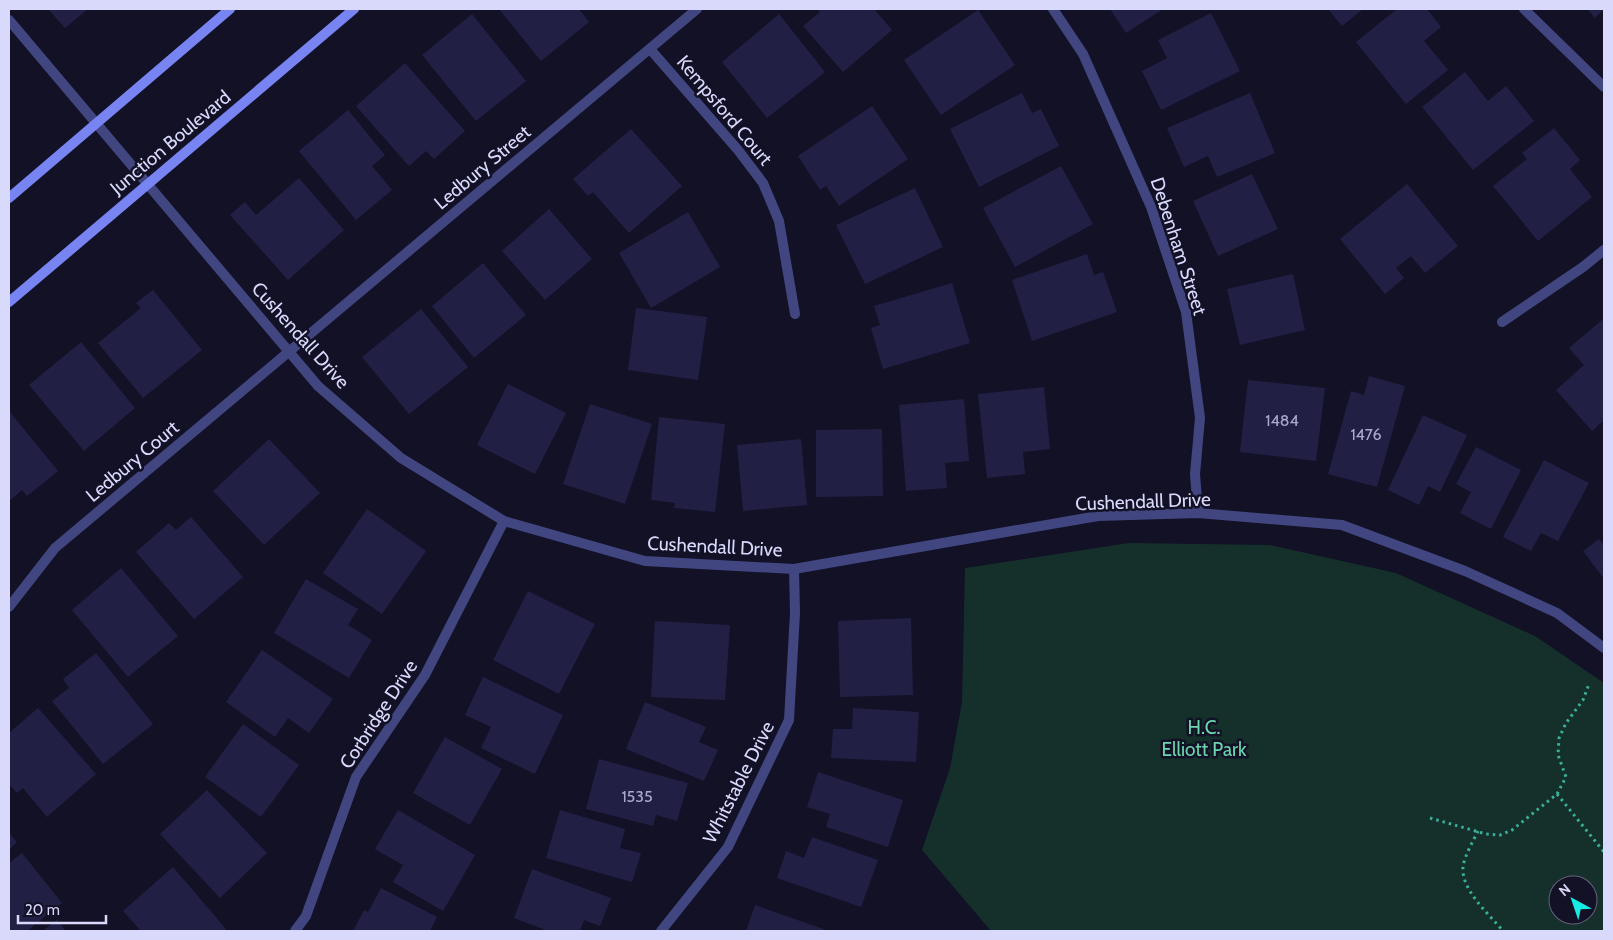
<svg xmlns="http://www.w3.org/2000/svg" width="1613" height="940" viewBox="0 0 1613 940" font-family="Cabin,sans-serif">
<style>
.green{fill:#152f2b;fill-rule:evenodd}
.building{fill:#221f45}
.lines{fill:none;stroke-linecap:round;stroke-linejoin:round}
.path{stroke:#3aaf99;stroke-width:3;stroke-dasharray:2.5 4;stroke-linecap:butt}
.minor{stroke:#414680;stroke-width:10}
.secondary{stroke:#7984f3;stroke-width:10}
.labels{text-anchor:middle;stroke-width:5;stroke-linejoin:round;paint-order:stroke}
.number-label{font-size:16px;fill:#abaace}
.street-label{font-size:19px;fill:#d9d9fc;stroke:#121126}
.park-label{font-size:19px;fill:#6bd6ae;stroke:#121126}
</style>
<rect width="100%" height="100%" fill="#121126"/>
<path class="green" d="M1129,543L1270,545L1396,573L1535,636L1604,683V931H991L922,850L950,768L962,702L965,568ZM1558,885H1588V915H1558Z"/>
<g class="building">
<path d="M48,9H88L65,28Z"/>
<path d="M499,9H579L589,22L541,61Z"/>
<path d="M817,9H874L892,30L843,72L803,26L820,12Z"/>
<path d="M1110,9H1163L1126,33Z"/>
<path d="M1328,9H1363L1342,26Z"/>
<path d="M1397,9H1427L1441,27L1424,41L1448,70L1406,104L1356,42Z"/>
<path d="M1587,9H1604L1595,18Z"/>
<path d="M978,10L1015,65L941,115L904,60Z"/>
<path d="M1211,13L1240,71L1161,110L1142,71L1167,58L1158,40Z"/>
<path d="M472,14L526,81L476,121L422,55Z"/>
<path d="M779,14L825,72L767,118L722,62Z"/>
<path d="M405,63L465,131L434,159L426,151L409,166L356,106Z"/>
<path d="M1465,72L1488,101L1506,86L1534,121L1473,170L1422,107Z"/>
<path d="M1022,93L1032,113L1041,109L1059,146L979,187L950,129Z"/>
<path d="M1250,93L1275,153L1217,177L1208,156L1184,167L1167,128Z"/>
<path d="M872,106L908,159L839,206L826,186L820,190L798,156Z"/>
<path d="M348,110L385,155L372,166L392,190L356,220L299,151Z"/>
<path d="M1554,128L1580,160L1570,169L1592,197L1538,241L1493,186L1527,159L1522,153Z"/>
<path d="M631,129L682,186L629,233L593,192L588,196L573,179Z"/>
<path d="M1061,166L1093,224L1015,267L983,208Z"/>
<path d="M1252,174L1278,229L1218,256L1193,201Z"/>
<path d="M299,178L344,230L288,280L230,215L245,202L256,215Z"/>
<path d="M1407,184L1458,246L1425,273L1411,256L1396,268L1404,278L1385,294L1340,239Z"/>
<path d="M915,188L943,247L865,284L836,225Z"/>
<path d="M549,209L592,259L545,300L502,251Z"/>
<path d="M688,212L720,267L651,308L619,253Z"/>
<path d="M1087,254L1094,275L1103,272L1117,312L1032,341L1012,280Z"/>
<path d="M483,263L526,315L474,358L432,306Z"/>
<path d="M1293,274L1305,330L1240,345L1227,289Z"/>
<path d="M952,283L970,343L883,369L871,328L880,325L874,306Z"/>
<path d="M153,290L202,350L143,398L98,343L141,308L136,303Z"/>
<path d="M636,308L707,317L698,380L628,370Z"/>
<path d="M421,309L468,367L409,414L362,357Z"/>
<path d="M1603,319L1604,420L1592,431L1556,390L1584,365L1569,348Z"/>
<path d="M81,342L135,408L84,451L29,385Z"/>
<path d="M1369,376L1405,386L1377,487L1328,474L1351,391L1364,395Z"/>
<path d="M1248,380L1325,388L1316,461L1240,452Z"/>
<path d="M508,384L566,413L535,474L477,445Z"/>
<path d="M1044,387L1050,449L1023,452L1025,474L987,478L978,394Z"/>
<path d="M964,399L969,461L945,463L947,488L906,491L899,405Z"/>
<path d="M590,404L652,424L625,504L563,484Z"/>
<path d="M9,411L58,471L27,496L22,490L9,501Z"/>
<path d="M1423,415L1467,435L1440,492L1428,486L1419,505L1388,490Z"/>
<path d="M659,417L725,424L715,512L674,508L675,503L651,500Z"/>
<path d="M882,429L883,496L816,497V430Z"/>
<path d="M269,439L320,493L264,545L213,491Z"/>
<path d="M801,439L807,505L743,511L737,445Z"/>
<path d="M1476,447L1521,470L1491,529L1460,513L1471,492L1456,484Z"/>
<path d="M1544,460L1589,483L1558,541L1541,533L1531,551L1503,537Z"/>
<path d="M367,509L426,551L382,614L323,573Z"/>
<path d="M191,517L243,577L194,619L136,552L169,523L176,530Z"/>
<path d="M1599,539L1603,544H1604V579L1583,551Z"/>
<path d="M121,568L178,636L128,677L72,610Z"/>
<path d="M306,579L358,609L348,625L372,640L349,678L274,633Z"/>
<path d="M528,591L595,624L559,694L493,660Z"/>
<path d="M911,618L913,695L840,697L838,621Z"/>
<path d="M655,621L730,625L725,700L651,697Z"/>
<path d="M262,650L333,699L309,733L288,718L275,737L226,702Z"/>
<path d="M96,653L153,724L103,764L52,701L69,688L63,679Z"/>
<path d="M483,677L563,715L535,774L481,748L491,727L465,715Z"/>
<path d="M645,702L706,727L699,742L718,750L704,781L626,749Z"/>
<path d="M38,708L96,774L47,817L23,788L17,793L9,784V733Z"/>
<path d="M853,708L919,712L916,762L831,758L833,729H852Z"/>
<path d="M243,724L299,765L261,817L205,777Z"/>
<path d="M445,737L502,769L470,825L413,793Z"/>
<path d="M599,759L688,783L677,821L656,815L653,826L586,809Z"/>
<path d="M818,772L903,800L888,847L826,827L830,814L807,807Z"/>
<path d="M207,790L267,853L220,898L160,834Z"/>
<path d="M398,810L475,855L443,911L393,882L403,865L375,849Z"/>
<path d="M560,810L625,829L620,848L641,853L632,882L546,858Z"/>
<path d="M9,833L17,842L9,850Z"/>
<path d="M812,837L878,860L861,907L777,878L786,851L804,858Z"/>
<path d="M22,853L62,903L27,931H9V863Z"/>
<path d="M173,867L226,929L224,931H141L123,911Z"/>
<path d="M532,869L611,898L600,926L584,920L580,931H548L514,918Z"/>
<path d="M381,888L437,917L430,931H353L364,910L368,912Z"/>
<path d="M755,905L829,931H746Z"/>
<path d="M57,920L66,931H42Z"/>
</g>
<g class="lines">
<g class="path">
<path d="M1557,794L1604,852"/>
<path d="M1430,818L1486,834L1500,835L1512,830L1557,794L1566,777L1558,755L1559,738L1566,723L1583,700L1589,684"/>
<path d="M1478,831C1473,841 1464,857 1463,867C1461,890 1489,914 1503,931"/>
</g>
<g class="minor">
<path d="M1053,9L1083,54L1151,207L1186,312L1200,418L1195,474L1198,513"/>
<path d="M1524,9L1604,87"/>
<path d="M9,20L318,386L401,458L504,521L645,561L794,569L1098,516L1198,513L1342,525L1465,571L1557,613L1604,648"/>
<path d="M650,49L738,150L763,183L779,221L795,314"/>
<path d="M1502,322L1583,267L1604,250"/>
<path d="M9,607L55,548L697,9"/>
<path d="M295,931L306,916L356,777L425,675L504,521"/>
<path d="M661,931L728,847L789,720L795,613L794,569"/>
</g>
<g class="secondary">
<path d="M9,198L230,9"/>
<path d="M9,302L354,9"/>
</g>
</g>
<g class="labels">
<g class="number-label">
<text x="1282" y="426">1484</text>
<text x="1366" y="440">1476</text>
<text x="637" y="802">1535</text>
</g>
<g class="street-label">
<text transform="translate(725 110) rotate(50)" y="7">Kempsford Court</text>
<text transform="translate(170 142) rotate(-40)" y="7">Junction Boulevard</text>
<text transform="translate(482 167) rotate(-40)" y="7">Ledbury Street</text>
<text transform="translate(1179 246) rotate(72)" y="7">Debenham Street</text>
<text transform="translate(301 335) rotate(48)" y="7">Cushendall Drive</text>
<text transform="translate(132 461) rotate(-40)" y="7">Ledbury Court</text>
<text transform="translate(1143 501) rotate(-2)" y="7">Cushendall Drive</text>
<text transform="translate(715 546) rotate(3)" y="7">Cushendall Drive</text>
<text transform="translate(378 714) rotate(-57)" y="7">Corbridge Drive</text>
<text transform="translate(738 782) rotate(-63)" y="7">Whitstable Drive</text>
</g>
<g class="park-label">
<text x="1204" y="734">H.C.<tspan x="1204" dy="22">Elliott Park</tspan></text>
</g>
</g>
<rect width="1613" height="940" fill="none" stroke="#d9d9fc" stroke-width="20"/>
<g transform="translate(1573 900) rotate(320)"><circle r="24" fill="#121126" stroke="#62617c"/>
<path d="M0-4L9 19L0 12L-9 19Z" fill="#16ebe6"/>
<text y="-8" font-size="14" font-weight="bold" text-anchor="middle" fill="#d9d9fc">N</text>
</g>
<path d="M18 915v8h88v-8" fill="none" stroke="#d9d9fc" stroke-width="2.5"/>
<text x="25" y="915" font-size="15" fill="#d9d9fc" stroke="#121126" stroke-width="4" paint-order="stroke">20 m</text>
</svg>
